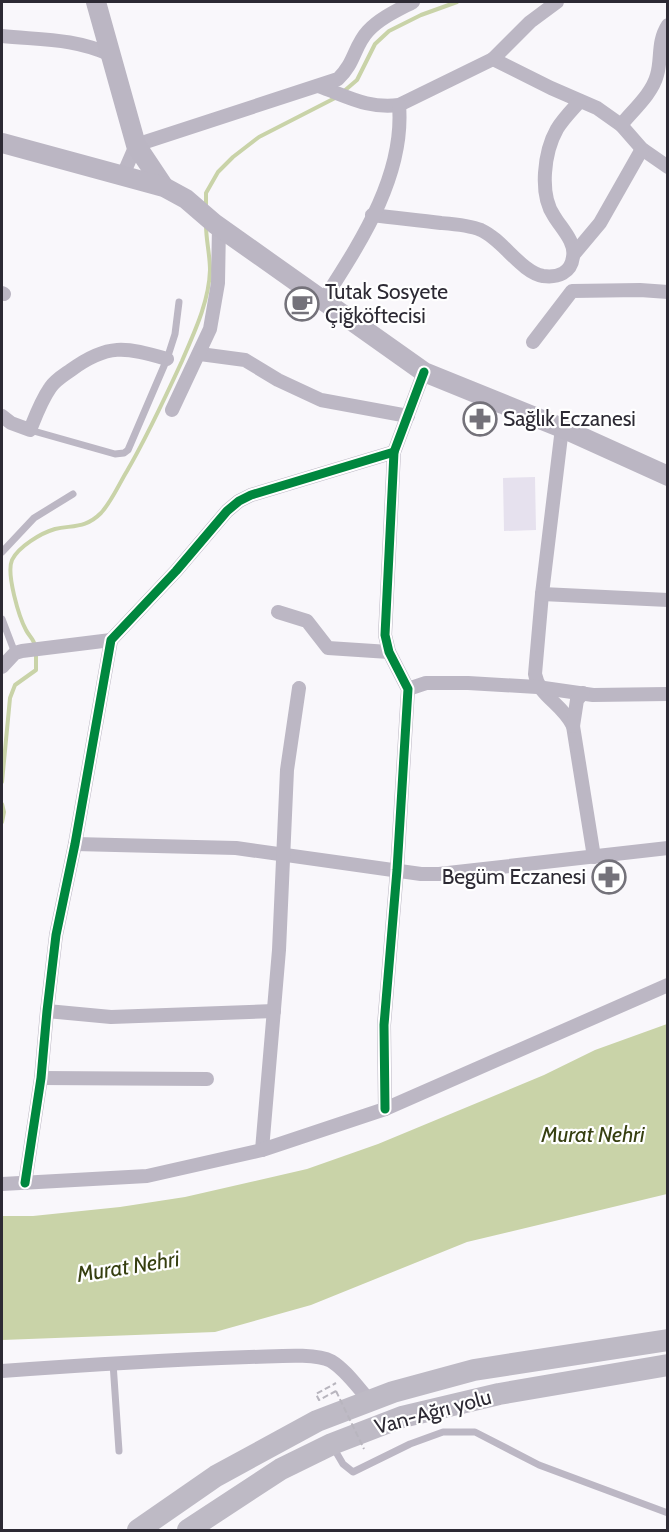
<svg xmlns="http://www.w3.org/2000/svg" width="669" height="1532" viewBox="0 0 669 1532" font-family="Cabin,sans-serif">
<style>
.water{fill:#c9d3a8}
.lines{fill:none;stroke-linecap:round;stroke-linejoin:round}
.stream{stroke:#c9d3a8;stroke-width:4}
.building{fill:#e6e1ee}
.path{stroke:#b8b5be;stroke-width:2;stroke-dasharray:6 3;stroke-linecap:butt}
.lane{stroke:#bcb7c4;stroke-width:7}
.street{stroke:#bcb7c4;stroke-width:14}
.secondary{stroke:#bbb6c3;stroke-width:20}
.primary{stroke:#bebac5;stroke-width:22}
.path-bridge{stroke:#b8b5be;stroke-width:2;stroke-dasharray:6 3;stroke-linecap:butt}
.cycleway-casing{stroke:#fff;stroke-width:13}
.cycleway{stroke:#00873e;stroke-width:9}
.labels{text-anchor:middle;stroke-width:4.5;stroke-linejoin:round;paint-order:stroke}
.poi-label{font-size:21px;fill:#2d2a34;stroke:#fff;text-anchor:start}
.street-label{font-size:21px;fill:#2d2a34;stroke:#fff}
.water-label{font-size:22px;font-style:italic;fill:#363f10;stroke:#fff}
</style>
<rect width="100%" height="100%" fill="#f9f7fb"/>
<path class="water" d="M667,1024V1194L467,1242L311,1305L215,1332L2,1340V1216H33L120,1207L185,1197L307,1169L378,1144L544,1075L595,1050Z"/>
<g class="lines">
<g class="stream">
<path d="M343,92L357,80L375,44L389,31L421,15L457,2"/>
<path d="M206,209V193L218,172L233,157L259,137L337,97"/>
<path d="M35,646C34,639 29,636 26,630C19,617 6,574 12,560C18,547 41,533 55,529C74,525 86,528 101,513C112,501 119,484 127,471C148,435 165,398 182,361C194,333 209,302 210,270C210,255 206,240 206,225"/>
<path d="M2,782L10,698L15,685L36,670V653"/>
<path d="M2,804L4,812L2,822"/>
</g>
</g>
<path class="building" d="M535,477L536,530L504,531L503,478Z"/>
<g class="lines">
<path class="path" d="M336,1391L319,1400L316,1394L336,1383"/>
<g class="lane">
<path d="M30,430L115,454L124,453L128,450L167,359L175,334L179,302"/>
<path d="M2,552L34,518L73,494"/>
<path d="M2,619L15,653"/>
<path d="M113,1363L119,1451"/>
<path d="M333,1447L343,1464L353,1472L410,1444L443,1432H475L539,1465L668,1513"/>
</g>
<g class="street">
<path d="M2,36C41,40 74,38 111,55"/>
<path d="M493,59L551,88L597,108L621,125L642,149L668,167"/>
<path d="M318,86C347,96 367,109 399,105L493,59L530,22L557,2"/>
<path d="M621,125C633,110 652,94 657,75C662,58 657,42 668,25"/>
<path d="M123,175L136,145L338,79C355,63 354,46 368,31C380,18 398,10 413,2"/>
<path d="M372,215C395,218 418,220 441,223C454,224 469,225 481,230C503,240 521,272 543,276C558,278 571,273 573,257C576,242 561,228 554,216C539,194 544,152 557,129C563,119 572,110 580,101"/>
<path d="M574,254L600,223L642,149"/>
<path d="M2,293L4,294"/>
<path d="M323,301C360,243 405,176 399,105"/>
<path d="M533,342L572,291L640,290L668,292"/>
<path d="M200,354L245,360L278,380L321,400L408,416"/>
<path d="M172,410L210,329L218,283L219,226"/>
<path d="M2,416L11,423L30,430C36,415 41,401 50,388C55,380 64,375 71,370C108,343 125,347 167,359"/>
<path d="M562,428L542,594L535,674C539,697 562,703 573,726L594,857"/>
<path d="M542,594L668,600"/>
<path d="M278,612L307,621L328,648L389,652"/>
<path d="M2,667L15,653L22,651L111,640"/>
<path d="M408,689L426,683H468L537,687L593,695L668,694"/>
<path d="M573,726L577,700L583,693"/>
<path d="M75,844L236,848L421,874H439L668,848"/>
<path d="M47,1011L111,1017L274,1011"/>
<path d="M41,1078L207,1079"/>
<path d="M385,1109L384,1025L397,870L408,689L389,652L385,635L394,452L424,372"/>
<path d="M262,1150L279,950L287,770L299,688"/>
<path d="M25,1183L41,1078L47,1011L56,935L75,844L111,640L176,571L227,511L239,501L251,495L394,452"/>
<path d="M2,1184L147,1176L262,1150L385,1109L668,985"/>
<path d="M2,1371C84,1365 166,1360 249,1357C269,1357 315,1352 331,1361C346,1370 358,1388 370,1401"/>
</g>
<g class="secondary">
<path d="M96,2L136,145L164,187"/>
<path d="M2,143L164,187L186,199L215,224L424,372L562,428L668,476"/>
</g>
<g class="primary">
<path d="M138,1530L216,1476L317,1421L393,1392L474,1370L668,1340"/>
<path d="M188,1530L281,1469L332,1444L402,1417L499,1394L668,1365"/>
</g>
<path class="path-bridge" d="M336,1391L364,1449"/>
<defs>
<g id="cycleway">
<path d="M385,1109L384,1025L397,870L408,689L389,652L385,635L394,452L424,372"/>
<path d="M25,1183L41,1078L47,1011L56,935L75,844L111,640L176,571L227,511L239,501L251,495L394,452"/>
</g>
</defs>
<use href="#cycleway" class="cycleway-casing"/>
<use href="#cycleway" class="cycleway"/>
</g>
<defs>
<symbol id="cafe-ring" viewBox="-11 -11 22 22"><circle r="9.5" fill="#fff" stroke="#74727a" stroke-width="1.5"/><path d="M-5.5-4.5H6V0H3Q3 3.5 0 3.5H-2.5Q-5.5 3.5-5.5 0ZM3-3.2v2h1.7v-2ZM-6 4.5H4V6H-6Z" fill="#74727a"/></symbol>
<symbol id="pharmacy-ring" viewBox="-11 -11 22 22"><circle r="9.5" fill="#fff" stroke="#74727a" stroke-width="1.5"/><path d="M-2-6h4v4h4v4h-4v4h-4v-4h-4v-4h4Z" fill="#74727a"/></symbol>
</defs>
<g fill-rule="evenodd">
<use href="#cafe-ring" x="283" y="285" width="38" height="38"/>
<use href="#pharmacy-ring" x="461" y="400" width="38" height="38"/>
<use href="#pharmacy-ring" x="590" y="858" width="38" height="38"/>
</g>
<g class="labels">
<g class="poi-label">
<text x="325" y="299">Tutak Sosyete<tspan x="325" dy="24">Çiğköftecisi</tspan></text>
<text x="503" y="426">Sağlık Eczanesi</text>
<text x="586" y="884" text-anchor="end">Begüm Eczanesi</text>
</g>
<g class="street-label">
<text transform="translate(433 1412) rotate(-15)" y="7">Van-Ağrı yolu</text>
</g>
<g class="water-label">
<text x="593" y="1142">Murat Nehri</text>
<text transform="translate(128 1266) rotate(-9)" y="8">Murat Nehri</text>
</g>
</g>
<rect width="669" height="1532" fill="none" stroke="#2d2a34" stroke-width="6"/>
</svg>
